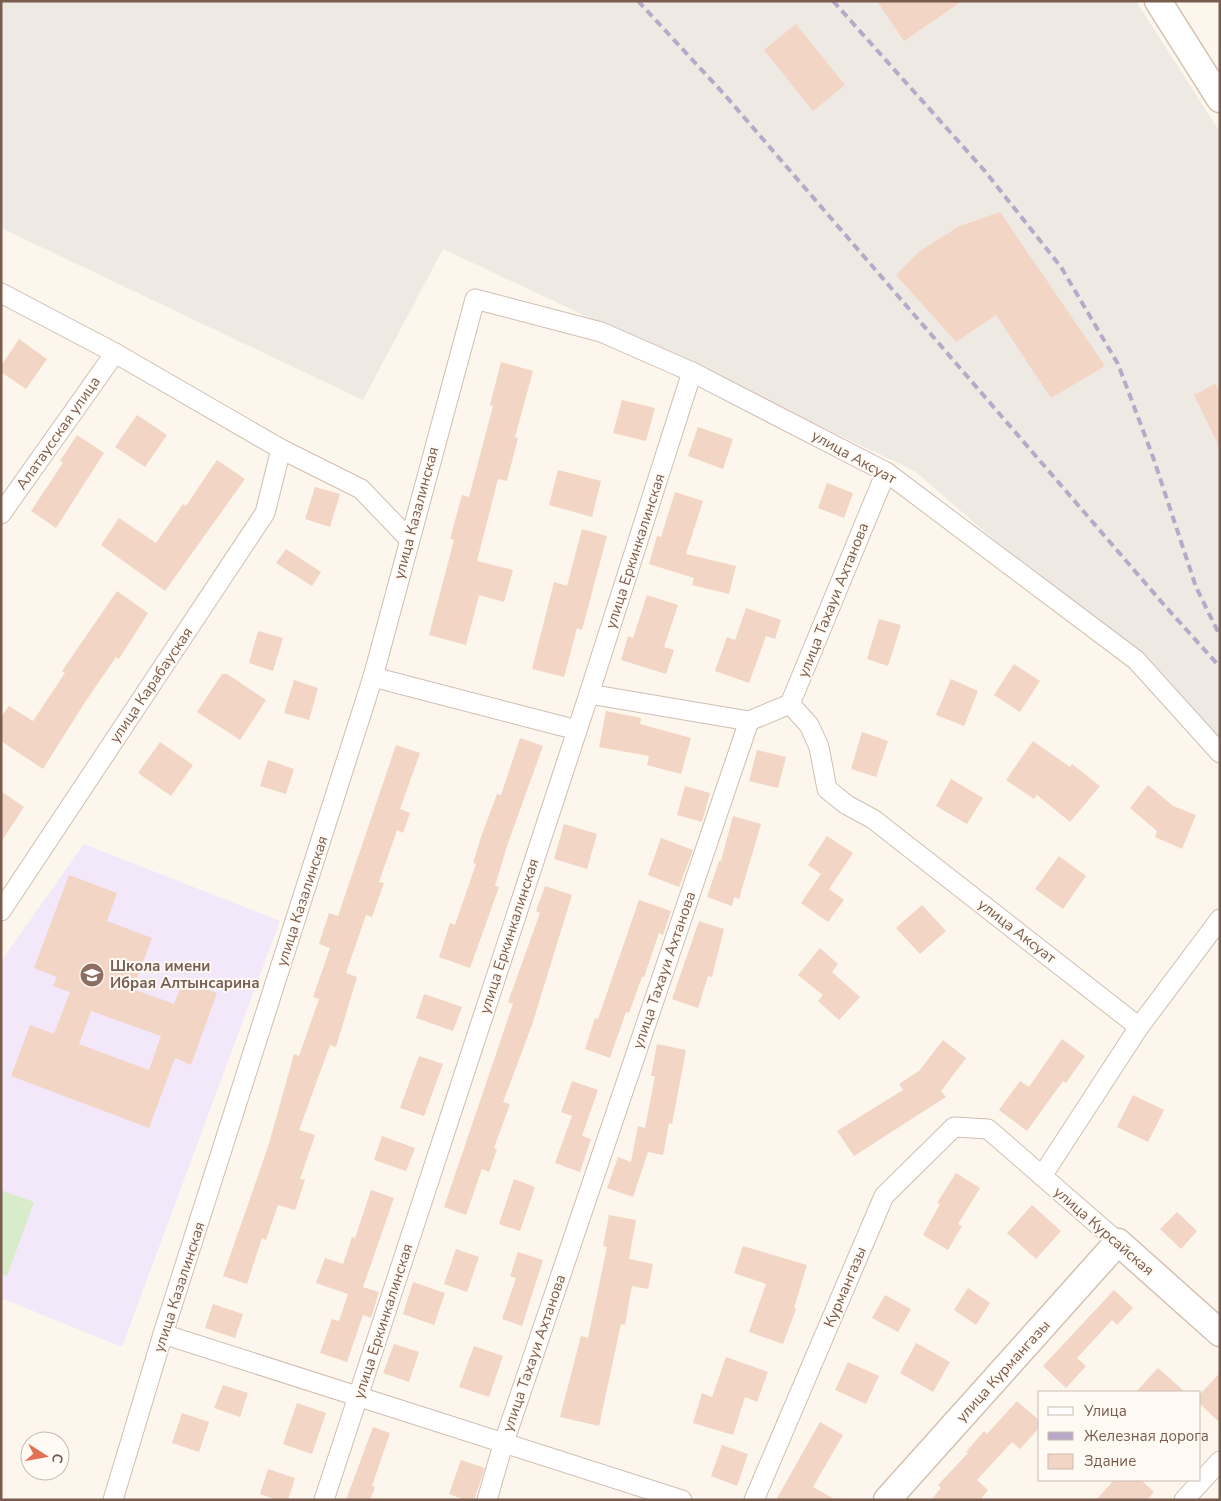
<svg xmlns="http://www.w3.org/2000/svg" width="1221" height="1501" viewBox="0 0 1221 1501" font-family="'Nunito Sans',sans-serif">
<style>
.industrial{fill:#efe9e4}
.education{fill:#f3e8fa}
.green{fill:#d8ebca}
.building{fill:#f2d5c4;fill-rule:evenodd}
.lines{fill:none;stroke-linecap:round;stroke-linejoin:round}
.street-casing{stroke:#d0beb1;stroke-width:21}
.secondary-casing{stroke:#d5c0b1;stroke-width:29}
.street{stroke:#fff;stroke-width:19}
.secondary{stroke:#fff;stroke-width:26}
.rail{stroke:#b9a9c8;stroke-width:4;stroke-dasharray:8 5;stroke-linecap:butt}
.labels{text-anchor:middle;stroke-width:4;stroke-linejoin:round;paint-order:stroke}
.street-label{font-size:15px;fill:#795c4e;stroke:#fffaf3}
.education-label{font-size:15px;font-weight:bold;fill:#785e54;stroke:#fffaf3;text-anchor:start}
</style>
<rect width="100%" height="100%" fill="#fdf6ec"/>
<path class="industrial" d="M1,1H1136L1220,132V737L915,471L443,249L363,400L1,228Z"/>
<path class="education" d="M84,844L280,921L122,1347L1,1298V961Z"/>
<path class="green" d="M1,1190L34,1202L7,1276L1,1274Z"/>
<g class="building">
<path d="M877,1H962L904,41Z"/>
<path d="M796,24L845,85L813,111L764,50Z"/>
<path d="M1000,212L1105,366L1051,398L996,315L956,342L896,275L920,251L958,227Z"/>
<path d="M19,339L47,359L26,389L1,372V366Z"/>
<path d="M501,362L533,371L515,437L518,438L507,481L498,479L477,561L513,570L504,602L479,595L466,645L429,635L454,540L450,539L462,495L469,497L493,406L490,405Z"/>
<path d="M1215,384L1220,393V448L1194,395Z"/>
<path d="M622,400L655,408L646,441L613,433Z"/>
<path d="M137,415L167,435L145,467L115,447Z"/>
<path d="M698,427L733,439L723,469L688,456Z"/>
<path d="M77,435L104,453L56,528L31,511L63,463L60,461Z"/>
<path d="M217,460L245,479L165,591L101,545L119,518L156,543L183,504L186,506Z"/>
<path d="M558,470L601,481L592,517L549,505Z"/>
<path d="M827,483L853,493L844,518L818,508Z"/>
<path d="M315,487L340,494L330,527L305,519Z"/>
<path d="M675,492L703,501L686,554L736,566L729,594L692,585L694,578L649,564L657,536L661,537Z"/>
<path d="M582,529L607,536L582,630L577,628L564,677L532,669L554,582L567,586Z"/>
<path d="M286,549L321,572L312,586L276,563Z"/>
<path d="M117,591L148,613L119,659L116,657L85,702L43,769L1,741V717L9,706L33,721L65,673L62,671Z"/>
<path d="M647,595L678,605L664,647L674,650L666,674L621,660L628,636L633,638Z"/>
<path d="M746,608L781,620L775,639L766,636L749,683L715,671L727,637L735,640Z"/>
<path d="M879,619L901,625L888,666L867,659Z"/>
<path d="M258,631L283,638L273,671L249,663Z"/>
<path d="M1014,664L1040,681L1020,712L994,695Z"/>
<path d="M222,674H227L266,700L240,740L197,712Z"/>
<path d="M951,679L978,691L964,726L936,715Z"/>
<path d="M294,680L318,688L309,720L284,713Z"/>
<path d="M606,711L641,718L640,724L691,738L681,774L647,765L649,756L599,747Z"/>
<path d="M862,732L888,741L876,777L851,769Z"/>
<path d="M520,738L543,746L507,846L495,886L499,887L470,968L439,957L450,923L455,925L476,864L473,863L481,837L497,794L501,795Z"/>
<path d="M1033,741L1070,767L1072,764L1100,786L1070,822L1037,795L1034,799L1006,780Z"/>
<path d="M160,742L193,765L171,796L138,773Z"/>
<path d="M396,745L420,753L400,809L410,813L403,833L397,830L379,882L384,883L372,917L366,915L346,973L357,977L336,1047L330,1045L299,1130L315,1135L300,1179L305,1180L295,1210L278,1205L266,1240L262,1238L247,1284L223,1276L268,1147L294,1054L299,1056L319,999L313,997L330,948L319,944L329,913L338,916Z"/>
<path d="M757,750L786,757L778,788L749,781Z"/>
<path d="M268,760L294,769L286,794L260,786Z"/>
<path d="M951,779L983,798L967,824L936,806Z"/>
<path d="M1148,785L1173,806L1196,815L1182,849L1155,837L1157,831L1130,808Z"/>
<path d="M685,786L710,793L702,822L677,815Z"/>
<path d="M1,791L24,807L1,842Z"/>
<path d="M733,816L761,824L739,899L734,897L732,906L707,897L719,861H721Z"/>
<path d="M564,824L597,834L587,869L554,859Z"/>
<path d="M827,836L853,853L829,889L844,900L828,922L801,903L821,874L808,865Z"/>
<path d="M661,838L693,850L679,887L648,875Z"/>
<path d="M1059,856L1086,876L1063,909L1035,889Z"/>
<path d="M69,875L117,893L107,921L152,938L133,989L174,1004L183,980L217,993L191,1065L175,1058L149,1128L11,1076L30,1025L54,1034L70,992L53,986L57,977L34,968ZM91,1011L161,1036L149,1070L79,1044Z"/>
<path d="M545,886L572,895L532,1025L503,1102L510,1104L494,1148L497,1149L489,1172L482,1169L466,1215L444,1207L513,1004L508,1002L540,913L536,911Z"/>
<path d="M639,900L671,911L663,935L659,933L644,977H642L629,1013L626,1012L610,1058L585,1049L595,1018L598,1019Z"/>
<path d="M922,905L946,931L920,954L896,928Z"/>
<path d="M699,921L724,929L712,977L708,976L698,1008L672,999Z"/>
<path d="M820,948L838,964L832,972L860,997L839,1020L818,1001L823,995L798,975Z"/>
<path d="M424,994L462,1007L453,1031L416,1018Z"/>
<path d="M1062,1039L1085,1056L1066,1083L1063,1081L1027,1131L999,1110L1020,1081L1029,1087Z"/>
<path d="M943,1040L966,1058L941,1091L946,1097L854,1156L837,1131L903,1090L899,1084L919,1071Z"/>
<path d="M657,1044L686,1050L672,1124L669,1123L663,1155L648,1152L633,1197L607,1188L618,1157L631,1162L638,1126L645,1128L655,1076H651Z"/>
<path d="M419,1056L443,1064L424,1116L400,1108Z"/>
<path d="M572,1081L598,1090L582,1136L591,1139L580,1172L555,1163L572,1116L561,1112Z"/>
<path d="M1133,1095L1164,1110L1148,1142L1117,1127Z"/>
<path d="M382,1136L415,1148L406,1171L374,1160Z"/>
<path d="M956,1173L980,1188L958,1224L962,1226L948,1250L923,1235L940,1204L937,1203Z"/>
<path d="M514,1179L535,1187L520,1231L499,1224Z"/>
<path d="M371,1190L394,1198L363,1287L379,1292L371,1318L363,1315L347,1362L320,1353L332,1319L339,1321L348,1294L316,1283L325,1258L343,1264L352,1237L355,1238Z"/>
<path d="M1032,1205L1061,1231L1036,1259L1007,1233Z"/>
<path d="M1177,1212L1197,1231L1181,1249L1160,1229Z"/>
<path d="M609,1215L636,1220L629,1259L653,1264L648,1289L632,1286L625,1325L621,1324L599,1426L560,1417L581,1336L588,1338L607,1247L603,1246Z"/>
<path d="M743,1246L807,1265L794,1308L796,1309L783,1344L749,1332L766,1284L734,1273Z"/>
<path d="M456,1249L479,1257L467,1292L444,1284Z"/>
<path d="M518,1252L543,1260L522,1326L502,1319L516,1278L510,1276Z"/>
<path d="M413,1282L445,1293L434,1325L403,1314Z"/>
<path d="M968,1288L990,1303L976,1325L954,1310Z"/>
<path d="M1114,1290L1133,1308L1117,1325L1112,1320L1077,1358L1086,1366L1066,1388L1043,1366Z"/>
<path d="M885,1295L911,1309L898,1332L872,1318Z"/>
<path d="M213,1304L243,1314L235,1338L205,1328Z"/>
<path d="M916,1343L950,1362L933,1392L900,1373Z"/>
<path d="M394,1344L419,1352L409,1382L383,1373Z"/>
<path d="M474,1346L503,1356L489,1397L459,1387Z"/>
<path d="M726,1357L768,1372L757,1402L745,1397L733,1435L693,1423L702,1393L712,1397Z"/>
<path d="M848,1362L879,1376L866,1404L835,1390Z"/>
<path d="M1158,1368L1185,1392H1136Z"/>
<path d="M1220,1373V1423L1200,1404V1394Z"/>
<path d="M223,1385L248,1393L240,1417L214,1408Z"/>
<path d="M1017,1401L1040,1421V1427L1020,1449L1012,1442L977,1480L988,1490L980,1500H931L941,1488L938,1485L968,1453L966,1452L984,1431L987,1434Z"/>
<path d="M297,1403L326,1413L312,1454L283,1444Z"/>
<path d="M182,1413L209,1422L199,1452L172,1443Z"/>
<path d="M820,1422L843,1435L813,1487L836,1500H776Z"/>
<path d="M373,1427L390,1433L372,1486L375,1487L370,1500H346Z"/>
<path d="M722,1445L748,1454L737,1486L711,1476Z"/>
<path d="M461,1460L485,1468L474,1500H465L449,1494Z"/>
<path d="M268,1469L295,1478L288,1500H277L260,1494Z"/>
<path d="M1114,1480H1141L1154,1492L1147,1500H1096Z"/>
</g>
<g class="lines">
<defs>
<g id="street">
<path d="M1,293L115,353L281,449L361,489L409,539"/>
<path d="M1,514L115,353"/>
<path d="M373,677L577,730"/>
<path d="M589,694L749,721"/>
<path d="M790,704L809,725L819,747L827,789L847,805L873,819L1139,1027L1042,1176"/>
<path d="M1,911L265,513L281,449"/>
<path d="M1139,1027L1220,919"/>
<path d="M163,1334C337,1388 508,1446 682,1500"/>
<path d="M113,1500L163,1334L373,677L475,299L601,332L692,372L886,472L1136,660L1220,753"/>
<path d="M324,1500L589,694L692,372"/>
<path d="M487,1500L503,1445L749,721L790,704L886,472"/>
<path d="M754,1500L884,1196L954,1127L988,1129L1118,1242"/>
<path d="M1184,1500L1220,1461"/>
</g>
<g id="secondary">
<path d="M1158,1L1220,99"/>
<path d="M887,1500L1118,1242L1220,1333"/>
</g>
</defs>
<use href="#street" class="street-casing"/>
<use href="#secondary" class="secondary-casing"/>
<use href="#street" class="street"/>
<use href="#secondary" class="secondary"/>
<g class="rail">
<path d="M638,1L724,94L1165,606L1220,667"/>
<path d="M833,1L984,170L1061,267L1118,364L1153,457L1196,587L1220,636"/>
</g>
</g>
<defs>
<symbol id="school-disc" viewBox="-11 -11 22 22"><circle r="9.5" fill="#8d6e63" stroke="#fffaf3"/><path d="M0-5L7-2L0 1L-7-2ZM-4 1L0 2.5L4 1V4Q0 6-4 4Z" fill="#fff"/></symbol>
</defs>
<g fill-rule="evenodd">
<use href="#school-disc" x="78" y="961" width="28" height="28"/>
</g>
<g class="labels">
<g class="street-label">
<text transform="translate(58 433) rotate(-55)" y="5">Алатаусская улица</text>
<text transform="translate(854 457) rotate(29)" y="5">улица Аксуат</text>
<text transform="translate(416 513) rotate(-75)" y="5">улица Казалинская</text>
<text transform="translate(635 551) rotate(-72)" y="5">улица Еркинкалинская</text>
<text transform="translate(833 600) rotate(-68)" y="5">улица Тахауи Ахтанова</text>
<text transform="translate(151 685) rotate(-56)" y="5">улица Карабауская</text>
<text transform="translate(302 901) rotate(-72)" y="5">улица Казалинская</text>
<text transform="translate(1017 931) rotate(38)" y="5">улица Аксуат</text>
<text transform="translate(509 936) rotate(-72)" y="5">улица Еркинкалинская</text>
<text transform="translate(664 970) rotate(-71)" y="5">улица Тахауи Ахтанова</text>
<text transform="translate(1104 1231) rotate(41)" y="5">улица Курсайская</text>
<text transform="translate(179 1287) rotate(-72)" y="5">улица Казалинская</text>
<text transform="translate(845 1287) rotate(-67)" y="5">Курмангазы</text>
<text transform="translate(383 1321) rotate(-72)" y="5">улица Еркинкалинская</text>
<text transform="translate(534 1353) rotate(-71)" y="5">улица Тахауи Ахтанова</text>
<text transform="translate(1003 1371) rotate(-48)" y="5">улица Курмангазы</text>
</g>
<g class="education-label">
<text x="110" y="971">Школа имени<tspan x="110" dy="17">Ибрая Алтынсарина</tspan></text>
</g>
</g>
<rect width="1221" height="1501" fill="none" stroke="#795c4e" stroke-width="5"/>
<rect x="1038" y="1391" width="162" height="90" fill="#fffaf3" stroke="#c9bbb1"/>
<rect x="1048" y="1407" width="25" height="8" fill="#ffffff" stroke="#c9bbb1"/>
<text x="1084" y="1416" font-size="15" fill="#795c4e">Улица</text>
<rect x="1048" y="1432" width="25" height="8" fill="#b9a9c8" stroke="#c9bbb1"/>
<text x="1084" y="1441" font-size="15" fill="#795c4e">Железная дорога</text>
<rect x="1048" y="1454" width="25" height="15" fill="#f2d5c4" stroke="#c9bbb1"/>
<text x="1084" y="1466" font-size="15" fill="#795c4e">Здание</text>
<g transform="translate(45 1456) rotate(101)"><circle r="24" fill="#fffaf3" stroke="#c9bbb1"/>
<path d="M0-4L9 19L0 12L-9 19Z" fill="#e37154"/>
<text y="-8" font-size="14" font-weight="bold" text-anchor="middle" fill="#795c4e">С</text>
</g>
</svg>
